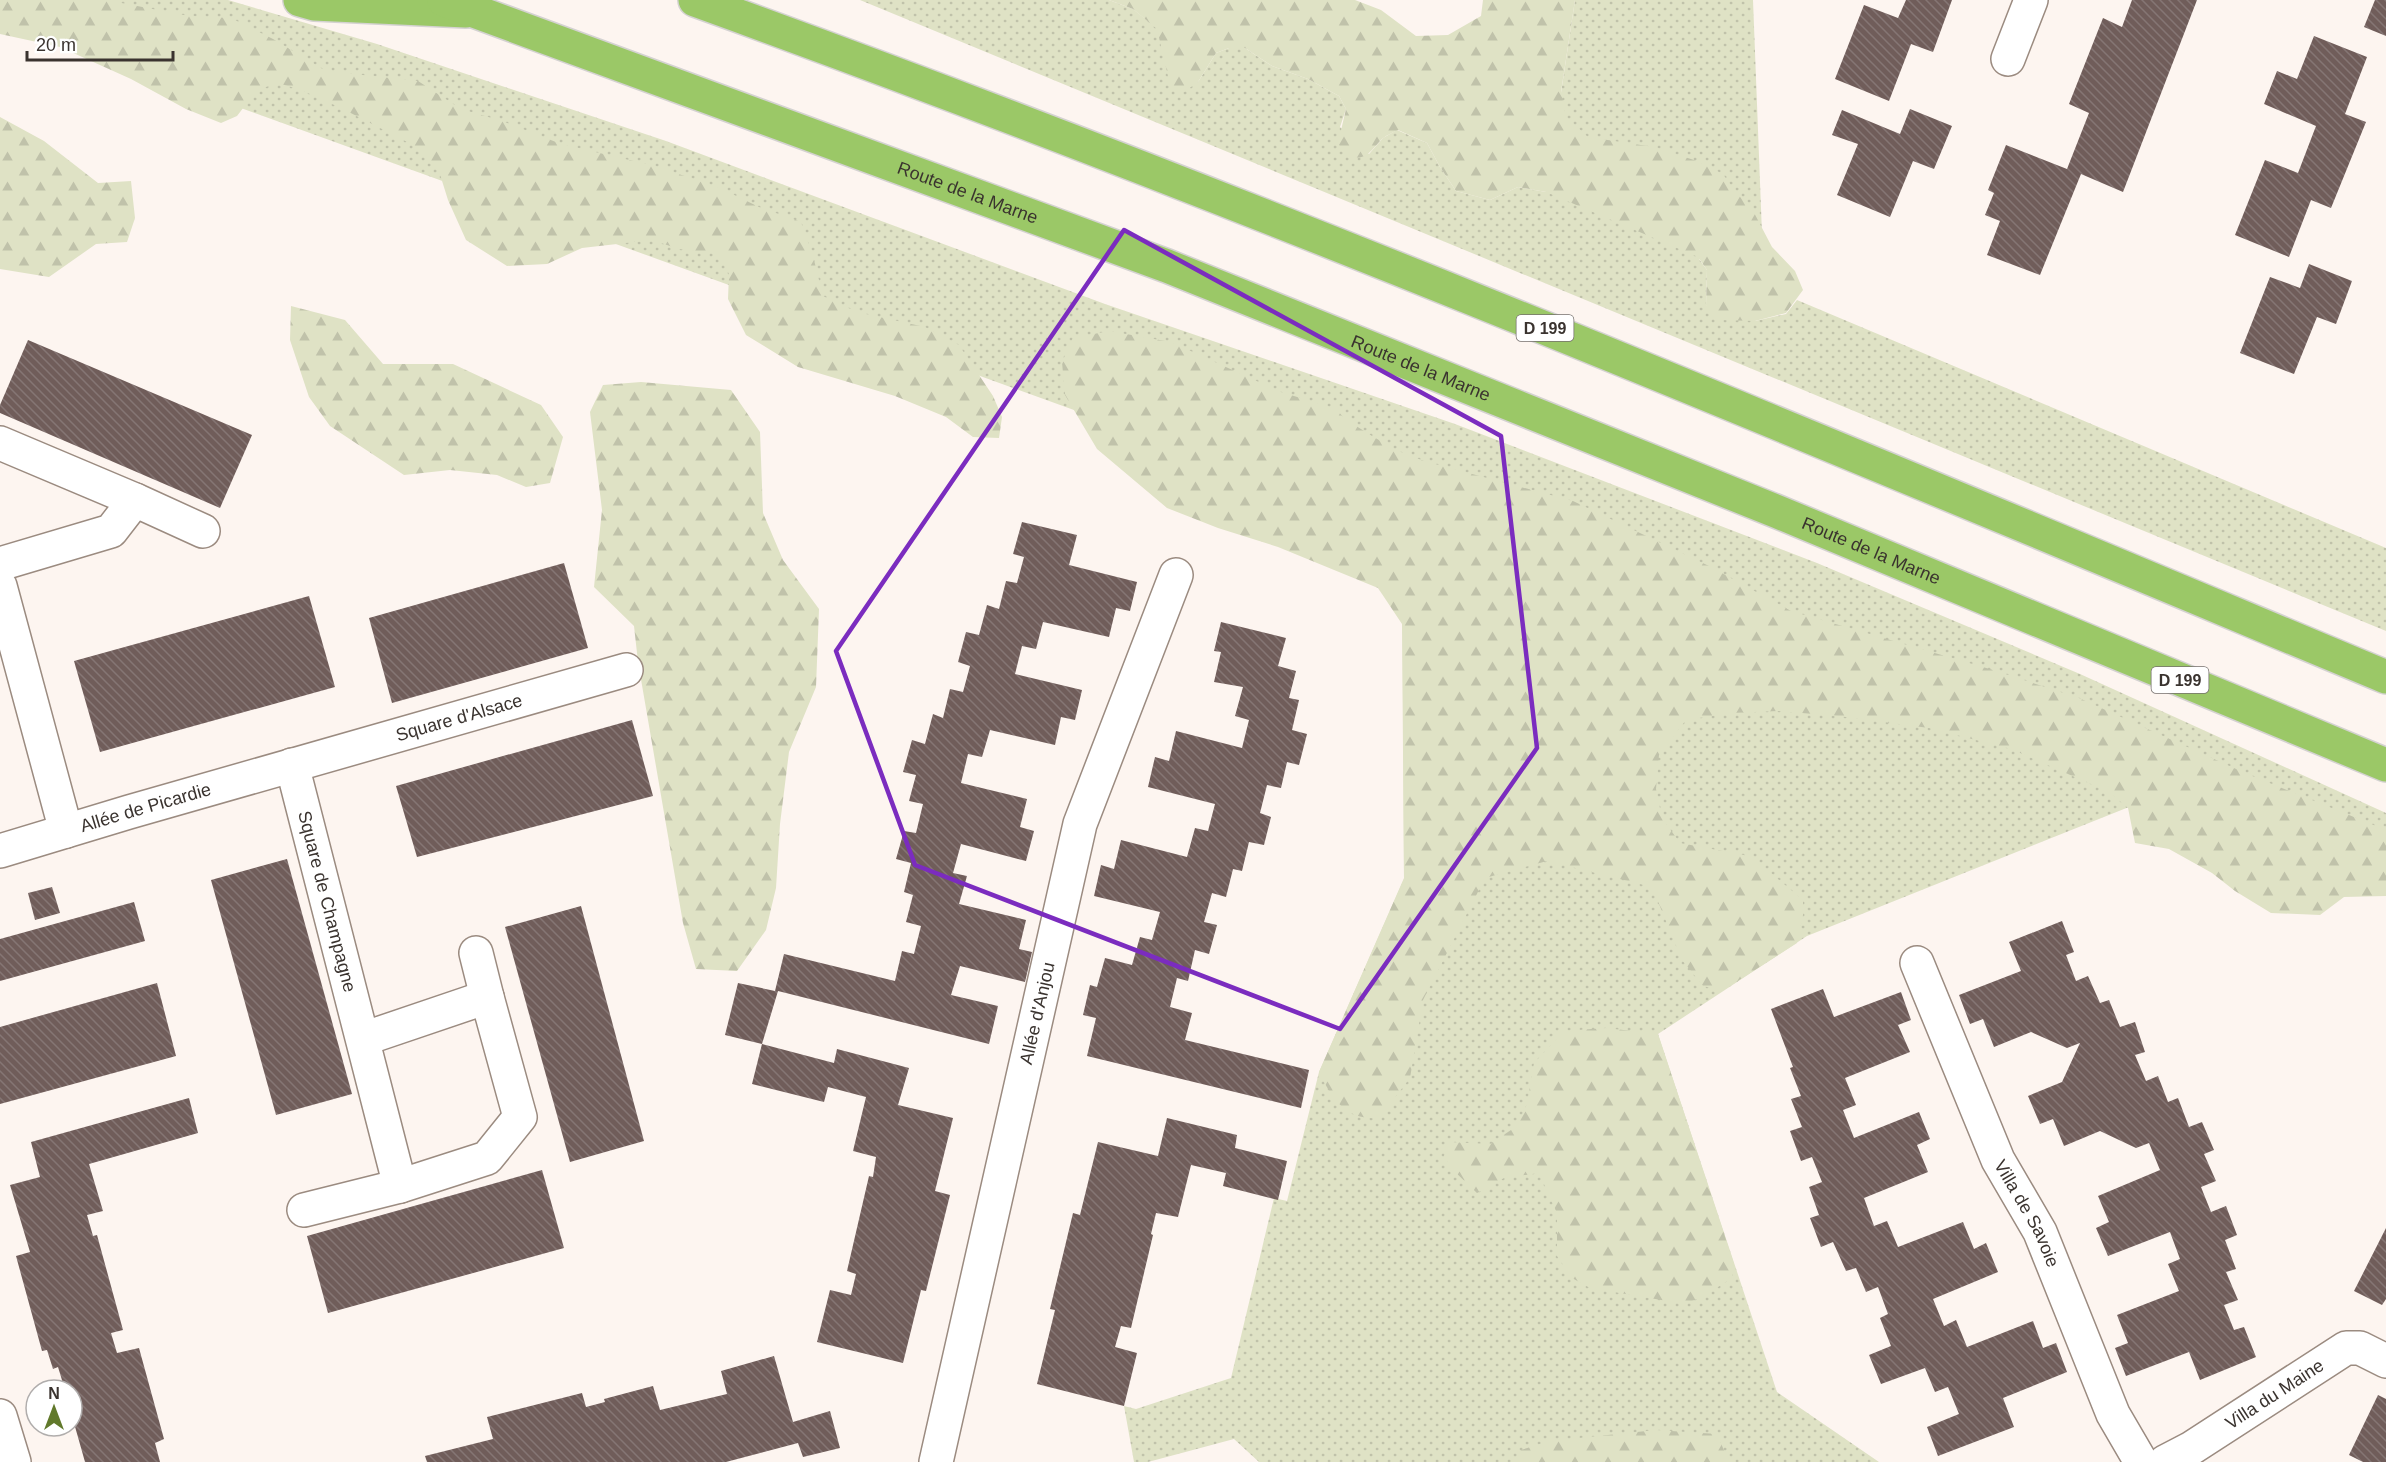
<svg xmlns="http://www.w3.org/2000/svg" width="2386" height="1462" viewBox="0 0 2386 1462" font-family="Arial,sans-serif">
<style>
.grass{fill:url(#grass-dots)}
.forest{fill:url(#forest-firs)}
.building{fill:url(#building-back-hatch)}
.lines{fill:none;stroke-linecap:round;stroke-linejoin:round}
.minor-casing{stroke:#9b8b80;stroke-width:36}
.highway-casing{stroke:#d4d2d1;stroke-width:36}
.minor{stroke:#fff;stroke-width:33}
.highway{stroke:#9bc867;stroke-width:33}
.marked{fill:none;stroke:#7b2cbf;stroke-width:4.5;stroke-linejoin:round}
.labels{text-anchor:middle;stroke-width:6;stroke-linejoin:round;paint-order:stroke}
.shield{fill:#fff;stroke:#75706d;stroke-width:1.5}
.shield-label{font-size:16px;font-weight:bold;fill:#3a332f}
.street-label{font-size:18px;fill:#3a332f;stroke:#fff}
</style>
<defs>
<pattern id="grass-dots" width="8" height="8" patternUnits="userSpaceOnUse" patternTransform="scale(1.5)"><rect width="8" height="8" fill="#dfe2c5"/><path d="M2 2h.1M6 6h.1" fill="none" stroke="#c0c2aa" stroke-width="1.8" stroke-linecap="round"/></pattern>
<pattern id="forest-firs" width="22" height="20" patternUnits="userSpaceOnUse" patternTransform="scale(1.5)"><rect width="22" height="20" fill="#dfe2c5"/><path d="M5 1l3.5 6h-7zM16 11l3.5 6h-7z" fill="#c0c2aa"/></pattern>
<pattern id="building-back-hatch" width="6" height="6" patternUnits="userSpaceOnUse" patternTransform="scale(1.5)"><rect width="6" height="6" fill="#705d5a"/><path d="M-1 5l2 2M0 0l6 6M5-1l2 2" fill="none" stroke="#857674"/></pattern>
</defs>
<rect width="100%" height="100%" fill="#fdf5f0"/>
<g class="grass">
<path d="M0,0H228L377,44L666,141L1105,304L1455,424L1817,563L2080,674L2386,813V884L2149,799L1807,936L1658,1034L1777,1392L1879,1462H1259L1234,1439L1148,1462H1134L1124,1406L1136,1409L1231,1378L1274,1198L1287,1201L1319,1072L1404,879L1402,529L89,53Z"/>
<path d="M860,0H1109L1133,9L1158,29L1172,89L1198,82L1216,53L1229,48H1245L1272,66L1308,79L1339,96L1346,109L1340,127L1369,154L1383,138L1397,130L1427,143L1440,167L1456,191L1490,200L1518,187L1546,192L1575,0H1753L1764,286L1699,259L1707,270L1706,305L1755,321L1786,314L1797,300L2386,548V631Z"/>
</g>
<g class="forest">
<path d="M0,0H106L189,16L231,18L273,39L326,71L418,81L461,109L502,121L561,144L655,166L720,188L759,207L801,222L813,256L823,296L857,312L925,327L959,345L993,396L1002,417L999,438L973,437L946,417L895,396L798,367L746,335L728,299L729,274L718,254L679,249L652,240L582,248L547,264L507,266L466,240L448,200L438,168L411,144L343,109L301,90L278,83L257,90L237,116L221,123L186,109L131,79L60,47L0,34Z"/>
<path d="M1109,0H1355L1381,10L1416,36L1448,35L1481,16L1483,0H1575L1561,92L1566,117L1588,137L1654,147L1697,161L1723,174L1736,193L1751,207L1772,247L1795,271L1803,290L1786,313L1755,321L1719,320L1706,305L1707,270L1698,257L1546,192L1518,187L1490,200L1456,191L1440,167L1427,143L1398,130C1392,133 1385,136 1381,140C1368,154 1365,162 1345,155L1338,143L1346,109L1339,96L1308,79L1272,66L1245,48H1229L1216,53L1198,82L1184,92L1171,89L1157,29L1133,9Z"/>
<path d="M0,117L44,141L98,183L131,181L135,218L127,242L96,244L49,277L0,269Z"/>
<path d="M291,306L345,320L383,364H453L541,405L563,437L550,483L526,487L497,475L450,470L404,475L330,426L309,397L290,340Z"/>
<path d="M1109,331L1171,342L1281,392L1336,409L1345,419L1372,436L1396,450L1424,461L1573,501L1709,566L1791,611L1993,670L2079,698L2245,773L2386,830V896L2344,897L2320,915L2271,913L2235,891L2212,873L2169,849L2135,843L2128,808L2109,792L2011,749L1929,728L1838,716L1778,711L1731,713L1686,720L1659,755L1656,789L1662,818L1680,843L1744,855L1772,874L1803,900V915L1797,943L1722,991L1703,986L1682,960L1652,887L1547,861L1485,878L1423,1000L1410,1078L1379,1118C1345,1120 1333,1100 1319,1072L1404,878L1402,624L1378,588L1278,547L1218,528L1167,508L1097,449L1065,395L1062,362L1073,338Z"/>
<path d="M641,382L731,390L760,432L763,513L783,560L819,609L816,687L789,752L780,824L776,888L766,930L737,971L696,969L683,923L638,662L634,626L594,587L602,510L590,412L603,385Z"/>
<path d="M1606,1028L1658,1034L1734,1264L1732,1278L1704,1296L1685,1304L1590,1288L1572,1278L1557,1256V1213L1539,1173L1504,1178L1477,1193L1452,1169L1444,1156L1449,1142L1490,1144L1517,1126L1527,1104L1534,1063L1564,1031Z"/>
<path d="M1656,1430L1717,1434L1729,1462H1518L1521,1450L1550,1441Z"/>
</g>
<g class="building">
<path d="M1906,0H1952L1933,52L1911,44L1889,101L1835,79L1864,5L1898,18Z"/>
<path d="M2132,0H2197L2123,192L2081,174L2040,275L1987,255L2000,221L1985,215L1994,193L1988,190L2006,145L2067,169L2089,113L2069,104L2103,18L2122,27Z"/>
<path d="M2375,0H2386V36L2364,27Z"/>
<path d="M2314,36L2367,57L2345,114L2366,122L2331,208L2311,200L2289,257L2235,235L2265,160L2298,173L2316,126L2264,104L2277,71L2297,79Z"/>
<path d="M1910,109L1952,126L1934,169L1913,161L1890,217L1837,195L1858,144L1832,135L1842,110L1900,134Z"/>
<path d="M2309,264L2352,281L2336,324L2317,317L2294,374L2240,353L2270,277L2300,288Z"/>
<path d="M28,340L252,435L220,508L0,413V405Z"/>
<path d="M1022,522L1077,535L1069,565L1137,582L1130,611L1116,608L1109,637L1043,622L1036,649L1022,646L1015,674L1082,690L1075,720L1061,717L1055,745L990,730L982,757L968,754L961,783L1027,799L1020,827L1034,831L1026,861L961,844L953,873L967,876L959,904L1026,920L1019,949L1032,952L1025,982L960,966L951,995L998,1006L989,1044L778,991L762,1044L725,1035L738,983L775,991L784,954L895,981L902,951L914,954L921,926L906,922L913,895L904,892L911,863L896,859L904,831L916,833L923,804L909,801L916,775L903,772L912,740L925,744L933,714L943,718L950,689L963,692L970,666L958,662L966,632L979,635L987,605L999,609L1006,581L1017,583L1024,557L1013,554Z"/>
<path d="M564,563L588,648L392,703L369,618Z"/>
<path d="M309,596L335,687L100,752L74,661Z"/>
<path d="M1221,622L1286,638L1278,666L1296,671L1289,698L1299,700L1292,730L1307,734L1299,765L1287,762L1281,788L1267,785L1260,813L1271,817L1264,845L1249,842L1242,871L1233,869L1226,897L1212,893L1204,922L1217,925L1209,954L1195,950L1188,981L1177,978L1170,1007L1192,1013L1185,1040L1309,1070L1301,1108L1087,1056L1096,1018L1083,1015L1090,985L1097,987L1105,958L1132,965L1140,937L1152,940L1160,912L1094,896L1101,865L1114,869L1121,840L1187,857L1195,828L1208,831L1215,804L1148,787L1155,757L1169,761L1176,731L1242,748L1249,720L1235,716L1243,687L1214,682L1221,652L1214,651Z"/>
<path d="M632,720L653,796L417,857L396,786Z"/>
<path d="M287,859L352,1094L276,1115L211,880Z"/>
<path d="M52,887L60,913L35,920L28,893Z"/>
<path d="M134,902L145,941L0,981V939Z"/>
<path d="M581,906L644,1141L570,1162L505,927Z"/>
<path d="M2062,921L2074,952L2066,955L2076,981L2088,976L2100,1003L2109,1000L2120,1027L2135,1022L2145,1052L2135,1055L2146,1081L2158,1076L2168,1102L2178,1098L2189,1127L2202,1122L2214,1150L2204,1154L2216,1181L2201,1187L2211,1212L2226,1206L2237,1235L2225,1240L2236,1269L2226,1272L2238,1300L2224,1305L2234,1330L2244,1327L2256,1357L2200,1380L2189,1352L2126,1376L2115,1348L2128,1343L2117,1315L2179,1291L2168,1264L2180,1259L2170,1232L2108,1256L2096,1228L2109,1222L2098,1196L2160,1170L2149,1143L2136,1148L2100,1131L2064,1146L2053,1119L2040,1124L2028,1096L2062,1082L2080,1043L2067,1048L2031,1032L1994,1047L1983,1019L1970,1024L1959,995L2021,971L2009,942Z"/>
<path d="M157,983L176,1056L0,1104V1027Z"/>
<path d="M1823,989L1834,1017L1901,992L1911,1020L1898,1025L1910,1052L1845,1078L1856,1105L1843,1110L1854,1138L1919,1112L1930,1139L1917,1145L1928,1172L1864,1198L1874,1226L1887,1221L1898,1247L1963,1222L1974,1249L1986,1243L1998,1272L1933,1299L1944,1326L1956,1320L1967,1347L2033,1321L2043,1348L2056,1343L2067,1372L2003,1398L2014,1427L1938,1456L1927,1427L1959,1414L1948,1387L1935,1392L1925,1368L1881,1384L1869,1355L1891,1346L1880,1318L1888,1314L1878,1287L1866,1292L1856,1268L1846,1271L1833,1242L1821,1247L1810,1218L1819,1215L1809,1187L1822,1182L1812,1157L1801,1161L1790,1131L1802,1127L1791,1099L1801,1096L1790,1068L1793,1067L1771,1009Z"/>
<path d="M762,1044L834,1063L837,1049L909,1068L898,1105L953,1118L935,1191L950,1195L926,1291L921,1290L903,1363L817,1342L830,1290L851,1295L856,1274L847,1271L869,1176L873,1177L876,1157L853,1151L866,1097L828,1087L824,1102L752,1084Z"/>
<path d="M189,1098L198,1133L89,1164L103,1211L87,1215L93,1236L97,1235L123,1330L111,1333L117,1353L139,1348L164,1439L155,1443L160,1462H85L72,1416V1390H65L58,1367L53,1369L47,1350L42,1351L16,1256L30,1252L10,1185L40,1177L31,1142Z"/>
<path d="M1167,1118L1237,1135L1235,1148L1287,1161L1278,1200L1223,1186L1226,1173L1191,1165L1178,1217L1156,1213L1151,1234L1153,1235L1131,1328L1121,1326L1115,1347L1137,1353L1124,1406L1037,1384L1055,1310L1050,1309L1073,1213L1080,1215L1098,1142L1158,1156Z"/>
<path d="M542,1170L564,1248L328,1313L307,1236Z"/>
<path d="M2386,1228V1299L2382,1305L2354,1291Z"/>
<path d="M774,1356L793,1422L830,1411L840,1448L803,1457L798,1443L726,1462H427L425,1456L493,1439L487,1417L582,1393L586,1407L605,1402L604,1399L653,1386L660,1410L727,1394L721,1371Z"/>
<path d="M2378,1395L2386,1399V1462H2363L2349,1455Z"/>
</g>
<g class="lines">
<defs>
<g id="minor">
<path d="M2008,59L2031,0"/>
<path d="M0,443L135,500L111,531L0,564"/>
<path d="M135,500L203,531"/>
<path d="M0,586L66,831"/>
<path id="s1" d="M292,765L400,1186L487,1158L520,1117L487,997L363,1039"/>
<path id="s2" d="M0,851L129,812L626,670"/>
<path d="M476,953L487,997"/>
<path id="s3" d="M1917,963L1998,1160L2040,1232L2113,1414L2141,1462"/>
<path d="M304,1210L400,1186"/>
<path d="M0,1416L14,1462"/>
<path id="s4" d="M936,1462L1080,824L1176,575"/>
<path id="s5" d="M2165,1462L2190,1449L2346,1348H2360L2386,1361"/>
</g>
<g id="highway">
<path d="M300,0L314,4L466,11"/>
<path id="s6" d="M444,0L1167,266L1778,512L2386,765"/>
<path d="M695,0C1266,206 1826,443 2386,677"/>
</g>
</defs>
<use href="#minor" class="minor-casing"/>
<use href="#highway" class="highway-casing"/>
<use href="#minor" class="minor"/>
<use href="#highway" class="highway"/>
</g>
<path class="marked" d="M1124,230L1501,436L1537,748L1340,1029L915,865L836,651Z"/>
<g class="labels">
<g class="shield">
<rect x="1516.5" y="315" width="57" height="26" rx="4.5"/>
<rect x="2151.5" y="667" width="57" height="26" rx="4.5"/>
</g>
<g class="shield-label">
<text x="1545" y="334">D 199</text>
<text x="2180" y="686">D 199</text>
</g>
<g class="street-label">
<text dy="6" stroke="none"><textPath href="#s6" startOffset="558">Route de la Marne</textPath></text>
<text dy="6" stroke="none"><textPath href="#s6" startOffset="1044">Route de la Marne</textPath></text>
<text dy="6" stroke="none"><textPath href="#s6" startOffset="1530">Route de la Marne</textPath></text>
<text dy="6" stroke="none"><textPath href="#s2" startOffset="478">Square d'Alsace</textPath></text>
<text dy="6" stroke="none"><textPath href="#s2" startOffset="152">Allée de Picardie</textPath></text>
<text dy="6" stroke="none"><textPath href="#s1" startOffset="141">Square de Champagne</textPath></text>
<text dy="6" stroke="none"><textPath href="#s4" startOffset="460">Allée d'Anjou</textPath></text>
<text dy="6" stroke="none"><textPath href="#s3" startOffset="274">Villa de Savoie</textPath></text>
<text dy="6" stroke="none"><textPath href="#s5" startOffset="129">Villa du Maine</textPath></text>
</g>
</g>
<g transform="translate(54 1408)"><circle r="28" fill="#ffffff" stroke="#b0adac" stroke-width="1.5"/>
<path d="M0-4.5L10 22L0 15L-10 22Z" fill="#61792b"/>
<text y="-9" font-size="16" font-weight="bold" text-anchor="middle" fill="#3a332f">N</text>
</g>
<path d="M27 51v9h146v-9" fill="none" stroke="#3a332f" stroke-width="3"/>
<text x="36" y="51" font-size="18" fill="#3a332f" stroke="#ffffff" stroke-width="4.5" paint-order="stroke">20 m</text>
</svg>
